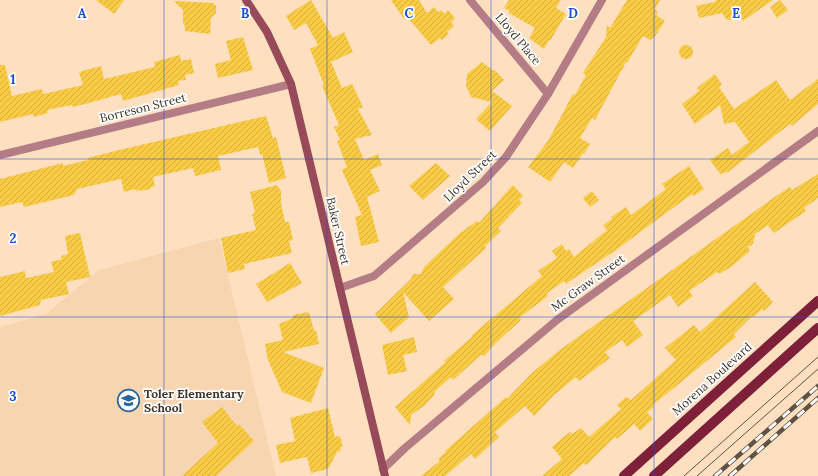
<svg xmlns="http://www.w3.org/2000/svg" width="818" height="476" viewBox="0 0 818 476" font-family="Lora,serif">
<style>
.built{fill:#f7d5b0}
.building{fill:url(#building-hatch)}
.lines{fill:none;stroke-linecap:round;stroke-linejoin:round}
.street{stroke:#b47d86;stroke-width:8}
.secondary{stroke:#974a59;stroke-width:8}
.primary{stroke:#7f203a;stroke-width:10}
.tram{stroke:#615343;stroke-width:1}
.rail-casing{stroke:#615343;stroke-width:4.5}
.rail{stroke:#fff;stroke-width:3;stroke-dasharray:9;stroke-linecap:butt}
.grid{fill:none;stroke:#1d4ed8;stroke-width:1;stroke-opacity:0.55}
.labels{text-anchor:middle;stroke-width:3.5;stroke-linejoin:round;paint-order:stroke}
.street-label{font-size:12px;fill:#403528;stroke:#fff}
.poi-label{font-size:12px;font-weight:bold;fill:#403528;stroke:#fff;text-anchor:start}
.grid-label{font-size:13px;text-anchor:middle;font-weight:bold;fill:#1d4ed8;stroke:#fff;stroke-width:3.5;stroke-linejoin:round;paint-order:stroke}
</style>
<defs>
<pattern id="building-hatch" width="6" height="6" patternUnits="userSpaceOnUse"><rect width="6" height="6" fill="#f9cb45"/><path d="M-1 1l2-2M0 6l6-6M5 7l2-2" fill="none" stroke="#d6af3c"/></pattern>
</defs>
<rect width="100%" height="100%" fill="#fee0c1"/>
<path class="built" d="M219,238L276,476H0V327L46,314L99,270Z"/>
<g class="building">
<path d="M96,0H124L114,14Z"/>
<path d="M311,0L333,38L344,32L353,52L331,62L342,88L352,84L363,107L358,109L372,135L355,139L364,160L378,154L382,165L370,170L380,191L367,197L379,242L361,246L355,217L362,215L342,170L347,167L337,141L340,140L334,127L339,125L322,86L324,85L310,49L318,45L306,23L294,30L286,16Z"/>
<path d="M391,0H419L427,13L434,7L438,12L441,10L444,14L448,10L455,18L451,22L454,26L447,32L449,34L442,40L440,38L431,45L408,18L404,19Z"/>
<path d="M509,0H561L556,8L566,14L550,41L549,40L544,49L529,38L535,28L509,13L510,11L504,8Z"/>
<path d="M627,0H660L655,9L658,12L656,15L665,21L654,38L653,37L651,40L643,36L627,63L626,62L595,120L592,118L580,138L590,144L584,154L583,153L573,168L564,162L550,182L528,167L548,141L573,94L575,95L586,75L583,73L606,37L607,25L610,28Z"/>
<path d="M716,0H773L743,21L742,19L727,20L722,13L699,18L696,6L715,2Z"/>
<path d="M780,0L788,10L777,18L770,7Z"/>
<path d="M174,1L213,3L216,6V13L211,18L210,34L185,31V26L183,23V10Z"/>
<path d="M243,37L253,70L218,78L215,64L231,60L226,41Z"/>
<circle cx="686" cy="52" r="7"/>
<path d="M180,55L181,61L191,59L194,73L185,75L186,80L178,81L179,85L123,101L121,94L85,104L72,107V105L47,110L48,113L34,117L33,114L0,122V65H5L12,96L42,89L43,94L83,85L79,72L101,66L104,79L155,67L154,62Z"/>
<path d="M482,62L494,71L495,70L504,80L492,91L512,106L490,131L476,119L492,102L471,97L466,86L467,74Z"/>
<path d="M715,74L722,85L719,87L734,109L776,80L790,100L818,79V104L792,126L790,124L728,172L720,174L710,160L728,148L732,155L749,142L735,122L724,124L720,105L695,124L682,104L699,91L697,88Z"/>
<path d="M266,116L273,138L276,137L286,178L269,183L262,154L260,155L258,147L218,156L221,170L195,176L193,168L153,177L155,186L151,187V189L140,191V190L136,191L135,189L124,192L121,179L77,189L74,195L24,207L22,202L0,207V179L63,163V166L88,160V158L115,151Z"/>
<path d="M436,163L450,176L423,200L409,186Z"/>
<path d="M689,166L704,189L694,196L692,194L670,210L616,250L573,279L566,284L564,281L546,294L548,296L519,318L521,320L496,343L484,356L481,355L453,380L451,377L434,392L435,394L424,406L411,415L410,425L395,407L447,361L443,362L473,336L472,335L542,276L538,271L557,258L552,251L562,244L566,251L569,249L574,257L607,230L603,225L612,219L611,217L626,207L631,215L666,189L662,184Z"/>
<path d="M818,174V198L804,208L806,211L774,233L768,225L755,234L753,244L748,247L750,251L731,267L719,274L717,272L689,291L693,296L678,307L670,295L633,321L643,335L627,347L622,340L605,352L610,358L579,381L576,377L554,395L534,416L525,406L495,432L499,437L475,459L471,454L445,476H421L440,461L438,459L446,452L445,451L506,397L507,399L533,372L561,349L779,194L790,187L792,190Z"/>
<path d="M277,185L281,191V203L285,222H289L293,240L289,241L292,253L244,264L245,269L228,273L221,238L256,230L252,214L255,213L250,192Z"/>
<path d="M513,185L523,196L519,200L522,203L498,228L501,231L485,246L486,248L443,287L454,299L429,321L403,292L409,317L391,333L375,314L411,279L413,274H421L424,267L460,233L477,221L479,223Z"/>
<path d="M592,191L599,200L590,207L583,198Z"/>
<path d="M80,233L90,277L66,282L69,294L41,300L40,305L0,316V277L25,271L26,278L54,272L51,262L62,259L61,256L68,254L65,236Z"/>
<path d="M290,263L302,283L267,302L256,284Z"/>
<path d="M755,282L773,302L764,311L762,309L754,317L752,316L734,334L736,337L653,405L655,406L647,412L653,419L640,431L634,424L617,439L615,437L586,465L584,463L569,476H542L562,459L552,447L560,440L570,432L572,434L581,428L589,437L621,409L617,405L626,397L631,400L676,360L665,348L694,325L700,332Z"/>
<path d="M309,312L314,331L316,330L319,344L283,352L324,368L311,403L282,392L268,360L265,344L283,340L279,324L293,318V315Z"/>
<path d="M414,337L417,352L403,355L407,371L388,375L382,345Z"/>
<path d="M222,407L237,426L239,424L254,441L216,476H182L218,443L202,422Z"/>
<path d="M328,408L335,437L340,436L343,447H340L341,451L337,452L328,469L311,473L307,457L280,463L276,445L295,441L290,418Z"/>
</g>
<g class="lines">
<g class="street">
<path d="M470,0L548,94"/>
<path d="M0,155L291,84"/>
<path d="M340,288L374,276L483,182L506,157L548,94L602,0"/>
<path d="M383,469L405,448L557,320L818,131"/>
</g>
<path class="secondary" d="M246,0L267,32L291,84L385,476"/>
<g class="primary">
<path d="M624,476L818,301"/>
<path d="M654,476L818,328"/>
</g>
<g class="tram">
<path d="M684,476L818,357"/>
<path d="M697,476L818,369"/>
</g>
<defs>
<g id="rail">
<path d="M715,476L818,386"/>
<path d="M730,476L818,398"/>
</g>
</defs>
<use href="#rail" class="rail-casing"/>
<use href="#rail" class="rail"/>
</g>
<path class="grid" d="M164,0V476M327,0V476M491,0V476M654,0V476M0,159H818M0,317H818"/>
<defs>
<symbol id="school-ring" viewBox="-11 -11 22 22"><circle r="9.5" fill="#fff" stroke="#29679d" stroke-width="1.5"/><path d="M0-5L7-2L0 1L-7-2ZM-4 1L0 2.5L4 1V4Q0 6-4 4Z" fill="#29679d"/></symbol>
</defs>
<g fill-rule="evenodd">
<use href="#school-ring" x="116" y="388" width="25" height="25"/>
</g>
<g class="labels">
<g class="street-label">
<text transform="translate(518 39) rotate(50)" y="4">Lloyd Place</text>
<text transform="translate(143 108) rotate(-14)" y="4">Borreson Street</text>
<text transform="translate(470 176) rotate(-44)" y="4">Lloyd Street</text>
<text transform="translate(338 231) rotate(77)" y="4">Baker Street</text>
<text transform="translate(588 283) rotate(-36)" y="4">Mc Graw Street</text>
<text transform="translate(712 379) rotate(-42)" y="4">Morena Boulevard</text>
</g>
<g class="poi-label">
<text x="144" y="398">Toler Elementary<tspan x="144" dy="14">School</tspan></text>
</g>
</g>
<g class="grid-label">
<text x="82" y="18">A</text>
<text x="245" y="18">B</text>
<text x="409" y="18">C</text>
<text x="573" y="18">D</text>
<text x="736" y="18">E</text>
<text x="13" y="84">1</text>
<text x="13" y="243">2</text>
<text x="13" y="401">3</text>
</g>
</svg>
